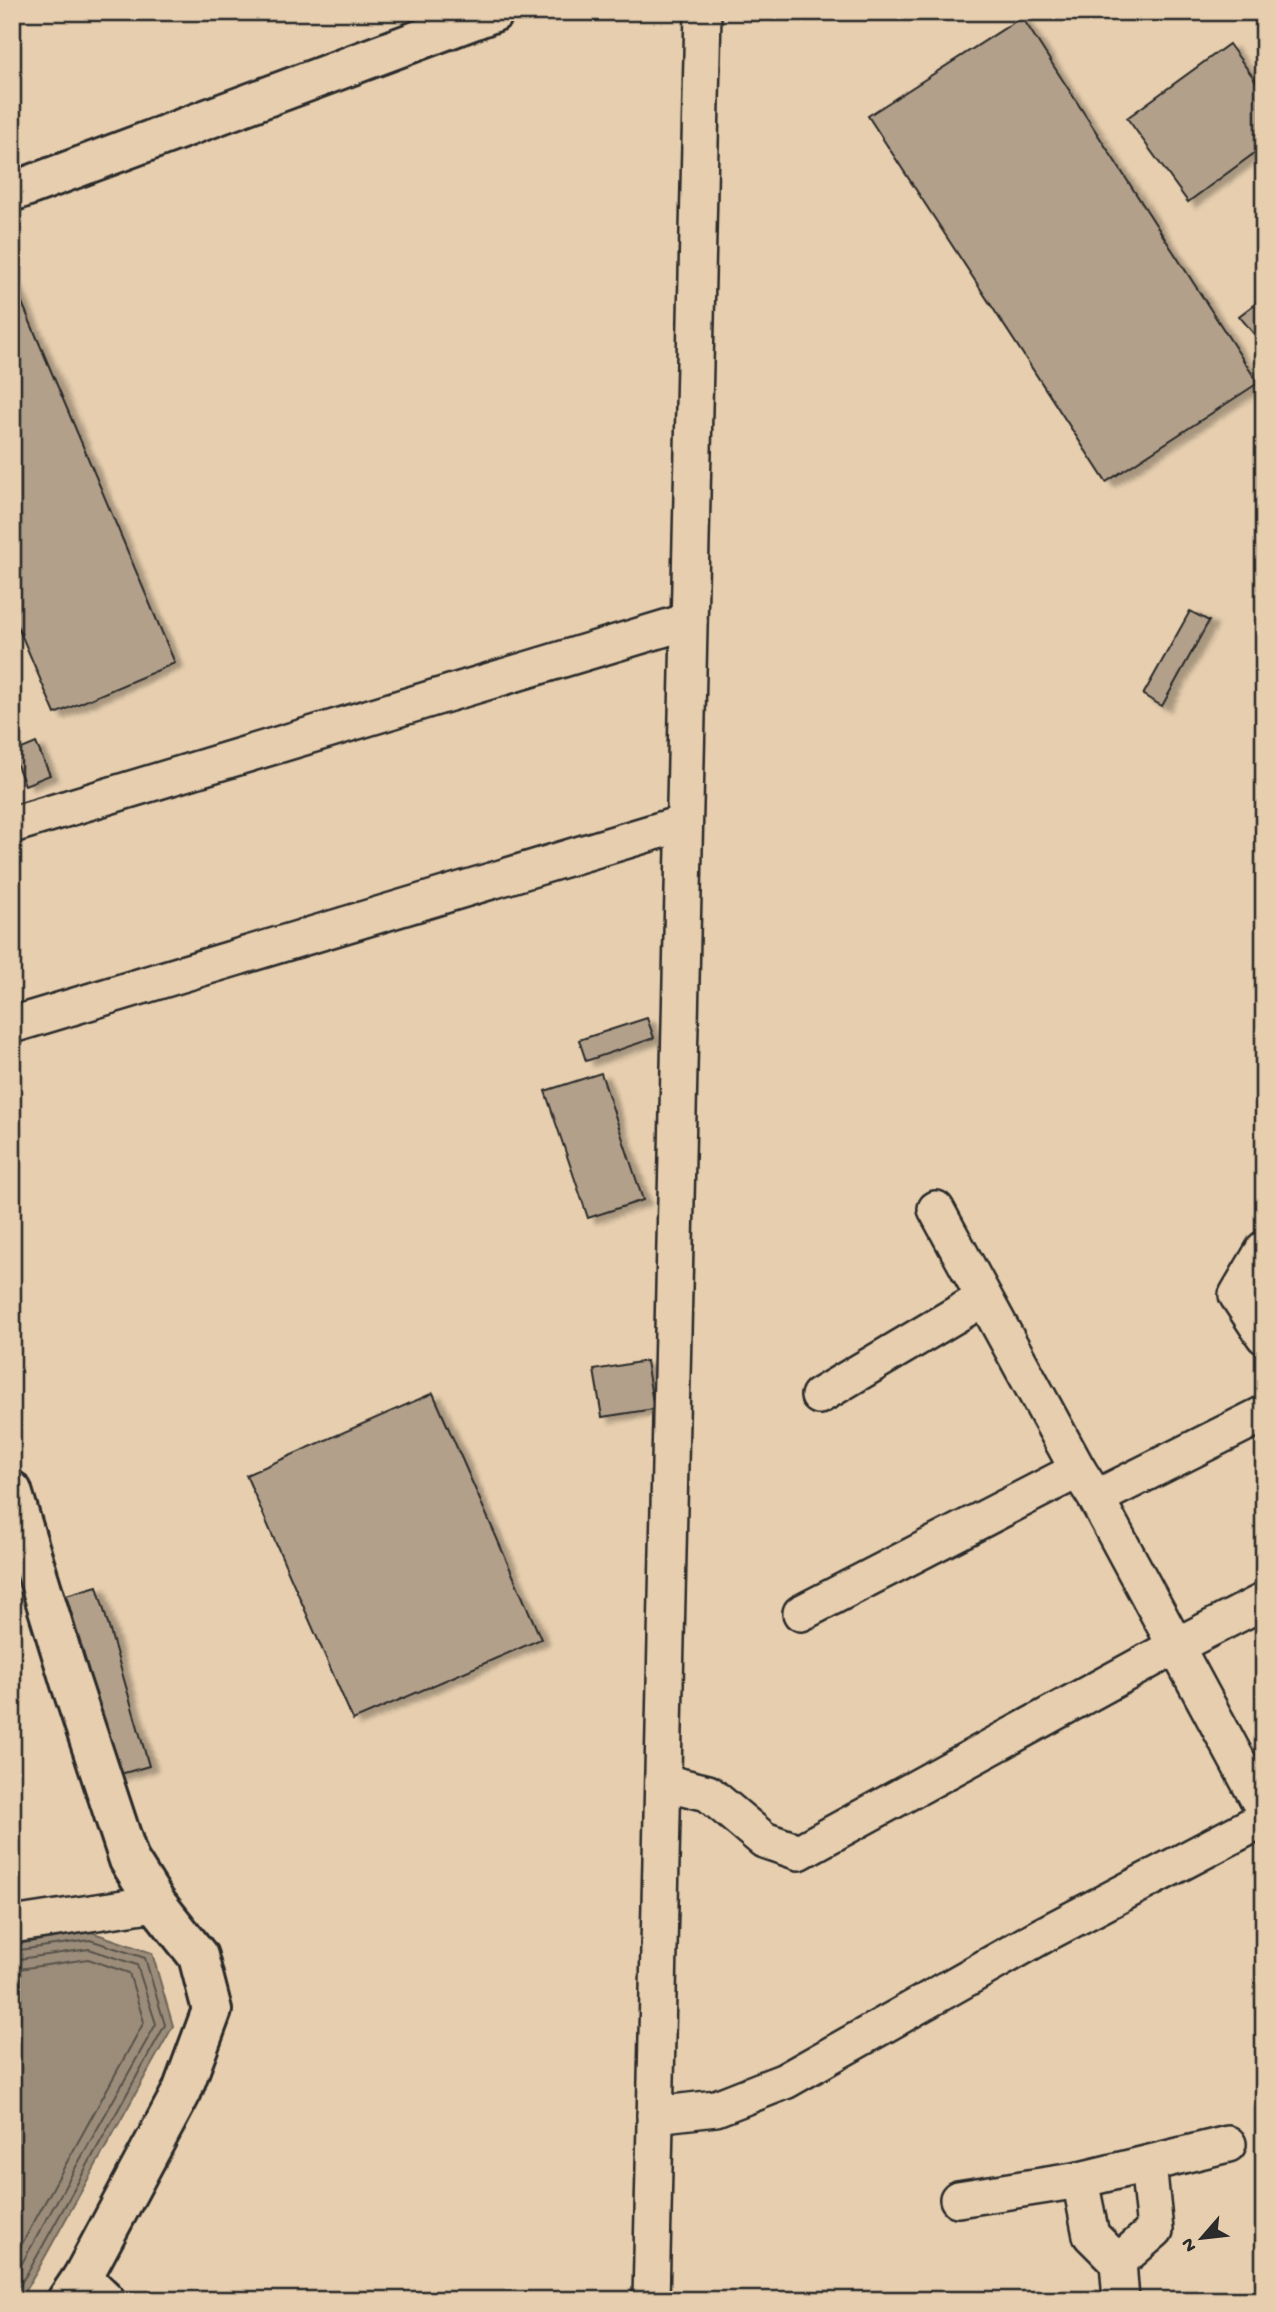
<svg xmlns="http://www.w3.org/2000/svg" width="1276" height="2312" viewBox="0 0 1276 2312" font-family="'Gochi Hand',sans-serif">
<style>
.water{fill:#9c8d7a;stroke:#6f665a;stroke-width:2}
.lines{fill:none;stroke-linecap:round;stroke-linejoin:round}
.shore{stroke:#58524b;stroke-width:2}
.building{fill:#b2a08a;stroke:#2b2b2b;stroke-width:2;filter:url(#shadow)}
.street-casing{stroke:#2b2b2b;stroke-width:40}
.secondary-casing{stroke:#2b2b2b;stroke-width:44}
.street{stroke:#e6ceae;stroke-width:35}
.secondary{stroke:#e6ceae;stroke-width:38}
</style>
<defs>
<filter id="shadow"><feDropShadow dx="8" dy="4.5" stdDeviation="2" flood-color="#0004"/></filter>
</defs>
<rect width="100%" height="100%" fill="#e6ceae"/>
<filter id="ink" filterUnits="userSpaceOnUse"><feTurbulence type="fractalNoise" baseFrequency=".0143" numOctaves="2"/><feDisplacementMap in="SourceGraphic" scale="14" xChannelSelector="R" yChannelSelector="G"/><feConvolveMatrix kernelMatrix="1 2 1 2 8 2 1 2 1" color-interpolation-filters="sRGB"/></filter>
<g filter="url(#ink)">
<path class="water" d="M91,1932L152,1953L173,2026L36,2273L19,2300H12V1945Z"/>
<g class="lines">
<g class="shore">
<path d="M12,1951L90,1940L145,1958L165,2025L30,2269L14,2294L13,2300"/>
<path d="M12,1960L89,1949L137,1965L156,2024L12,2281"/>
<path d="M12,1970L88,1959L129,1973L144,2022L12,2262"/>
</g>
</g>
<g class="building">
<path d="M1022,17L1258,383L1106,482L868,116Z"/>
<path d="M1229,44L1264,92V146L1188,202L1127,118Z"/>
<path d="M12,279L175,663L55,714L12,613Z"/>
<path d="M1264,297V346L1239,316Z"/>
<path d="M1190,611L1209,621L1162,706L1143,695Z"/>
<path d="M36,743L50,775L25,785L12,753Z"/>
<path d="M647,1018L654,1038L586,1061L579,1040Z"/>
<path d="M601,1073L643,1200L588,1218L545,1091Z"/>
<path d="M646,1361L654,1409L602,1417L594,1370Z"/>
<path d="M433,1393L541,1639L353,1720L246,1475Z"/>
<path d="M97,1586L149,1766L117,1775L66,1595Z"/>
</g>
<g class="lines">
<defs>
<g id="street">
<path d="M12,825L689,621"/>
<path d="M12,1025L684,823"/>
<path d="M936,1209L1078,1470L1096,1498L1264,1810"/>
<path d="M1264,1249L1237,1295L1264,1336"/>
<path d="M819,1396L984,1298"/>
<path d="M1096,1498L1264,1414"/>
<path d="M801,1613L1078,1470"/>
<path d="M663,1782L708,1793L764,1840L799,1852L1174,1647L1264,1601"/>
<path d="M12,1925L156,1903"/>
<path d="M655,2115L716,2108L785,2081L1043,1935L1264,1819"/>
<path d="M958,2199L1080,2180"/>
<path d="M1118,2262L1091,2235L1080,2180L1228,2144"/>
<path d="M651,2300L703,12"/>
<path d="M1121,2300L1118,2262L1155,2230L1148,2164"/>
</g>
<g id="secondary">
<path d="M12,192L494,12"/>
<path d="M12,1491L70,1681L129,1860L156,1903L198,1956L212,2010L182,2091L82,2278L67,2300"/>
<path d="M82,2278L105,2300"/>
</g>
</defs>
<use href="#street" class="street-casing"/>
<use href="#secondary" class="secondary-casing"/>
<use href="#street" class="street"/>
<use href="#secondary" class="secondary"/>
</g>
</g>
<rect width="1276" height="2312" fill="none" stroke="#e6ceae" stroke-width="42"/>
<rect x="21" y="21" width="1234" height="2270" fill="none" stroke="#2b2b2b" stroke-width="2.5" filter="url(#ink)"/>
<g transform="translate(1202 2238) rotate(242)" stroke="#e6ceae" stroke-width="5" paint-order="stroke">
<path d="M0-5L12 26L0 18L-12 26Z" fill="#2b2b2b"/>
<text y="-10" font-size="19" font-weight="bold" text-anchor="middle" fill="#2b2b2b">N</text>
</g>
</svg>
